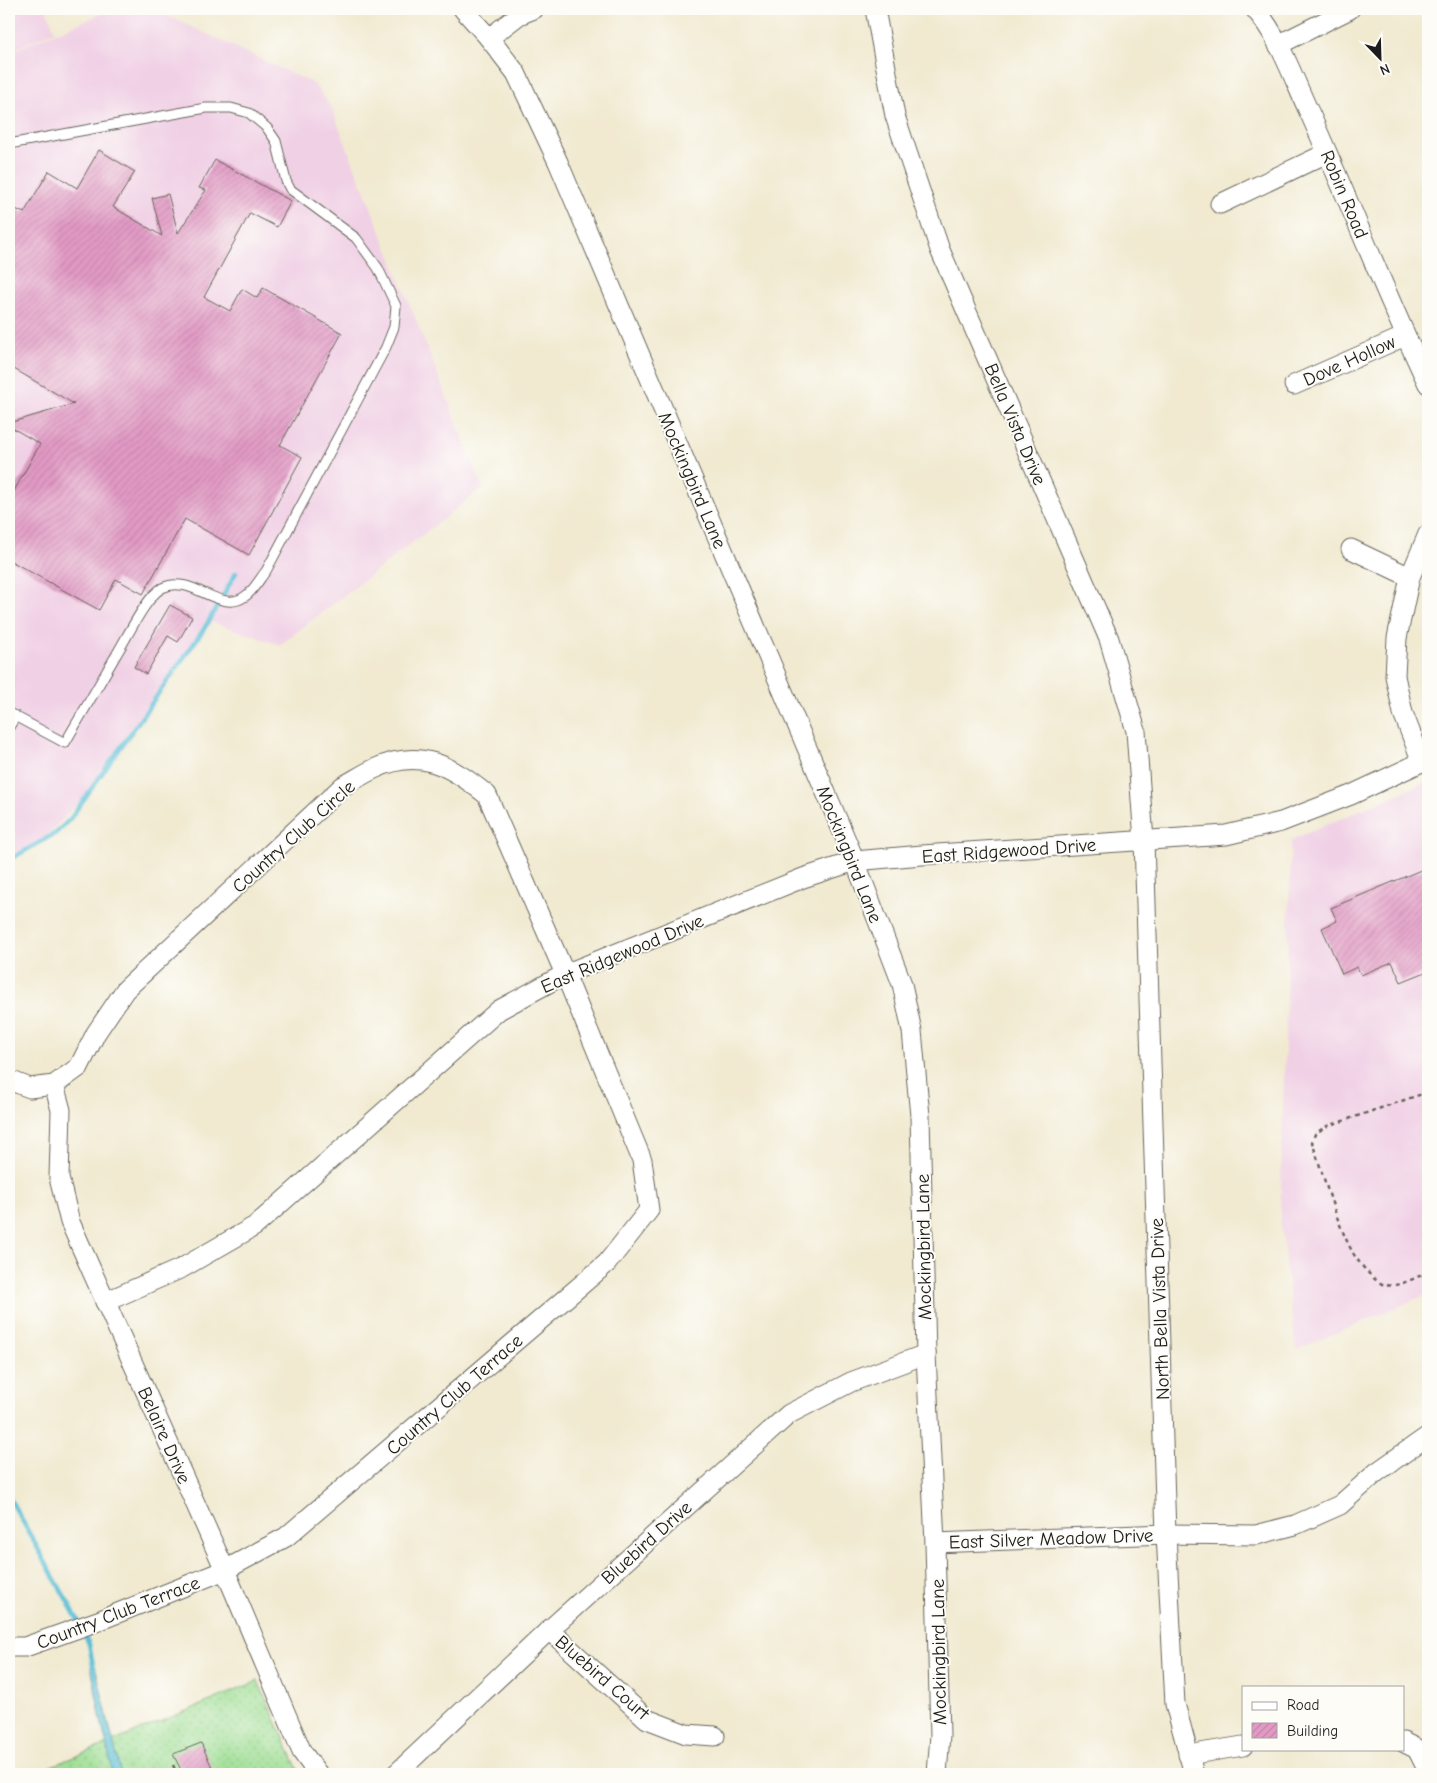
<svg xmlns="http://www.w3.org/2000/svg" width="1437" height="1783" viewBox="0 0 1437 1783" font-family="'Comic Neue',sans-serif">
<style>
.built{fill:#f0d0e5}
.grass{fill:url(#grass-dots);stroke:#5d7d58}
.water{fill:url(#water-ripples);stroke:#3b6e7a}
.lines{fill:none;stroke-linecap:round;stroke-linejoin:round}
.stream{stroke:#5ac0d7;stroke-width:4.5}
.building{fill:url(#building-hatch)}
.lane-casing{stroke:#67645b;stroke-width:11}
.street-casing{stroke:#67645b;stroke-width:21}
.path{stroke:#67645b;stroke-width:2.5;stroke-dasharray:4 4;stroke-linecap:butt}
.lane{stroke:#fff;stroke-width:9}
.street{stroke:#fff;stroke-width:19}
.labels{text-anchor:middle;stroke-width:4;stroke-linejoin:round;paint-order:stroke}
.street-label{font-size:19px;fill:#1c1c1c;stroke:#fdfcf7}
</style>
<defs>
<pattern id="grass-dots" width="8" height="8" patternUnits="userSpaceOnUse" patternTransform="scale(1.25)"><rect width="8" height="8" fill="#9ede94"/><path d="M2 2h.1M6 6h.1" fill="none" stroke="#88be7f" stroke-width="1.8" stroke-linecap="round"/></pattern>
<pattern id="water-ripples" width="26" height="14" patternUnits="userSpaceOnUse" patternTransform="scale(1.25)"><rect width="26" height="14" fill="#5ac0d7"/><path d="M2 4q2-2 4 0t4 0M15 11q2-2 4 0t4 0" fill="none" stroke="#4ea4b8"/></pattern>
<pattern id="building-hatch" width="6" height="6" patternUnits="userSpaceOnUse" patternTransform="scale(1.25)"><rect width="6" height="6" fill="#e29ac5"/><path d="M-1 1l2-2M0 6l6-6M5 7l2-2" fill="none" stroke="#c184a9"/></pattern>
</defs>
<rect width="100%" height="100%" fill="#fdfcf7"/>
<filter id="ink" filterUnits="userSpaceOnUse"><feTurbulence type="fractalNoise" baseFrequency=".02" numOctaves="2"/><feDisplacementMap in="SourceGraphic" scale="10" xChannelSelector="R" yChannelSelector="G"/><feConvolveMatrix kernelMatrix="1 2 1 2 8 2 1 2 1" color-interpolation-filters="sRGB"/></filter>
<filter id="wash" filterUnits="userSpaceOnUse"><feTurbulence type="fractalNoise" baseFrequency=".0096" numOctaves="4" result="noise"/><feDisplacementMap in="SourceGraphic" scale="20" xChannelSelector="R" yChannelSelector="G"/><feGaussianBlur stdDeviation="1.12" result="paint"/><feColorMatrix in="noise" values="0 0 0 0 0 0 0 0 0 0 0 0 0 0 0 0 0 1.4 0 .05"/><feComposite in="paint" operator="in"/></filter>
<g filter="url(#wash)">
<rect width="100%" height="100%" fill="#f1ead1"/>
<g class="built">
<path d="M9,9H46L55,31L9,51Z"/>
<path d="M113,9H153L314,84L331,107L483,488L280,645L212,622L97,782L47,836L9,859V52Z"/>
<path d="M1428,781V1294L1296,1350L1280,1217L1291,840Z"/>
</g>
<path class="grass" d="M258,1681L300,1774H9V1768L36,1772L112,1742Z"/>
<path class="water" d="M95,1665L121,1774H112L111,1764L101,1721L91,1666Z"/>
<g class="lines">
<g class="stream">
<path d="M9,860L56,833L70,819L204,629L236,573"/>
<path d="M9,1497L79,1622"/>
<path d="M83,1632L89,1644L94,1670"/>
</g>
</g>
<g id="blocks">
<g class="building">
<path d="M99,150L135,172L113,207L162,236L152,198L168,194L178,233L206,190L199,188L215,160L291,201L277,227L250,213L204,297L230,311L242,289L257,298L263,288L342,333L280,445L302,457L249,555L185,519L143,594L116,579L99,610L9,560V500L40,444L9,426V423L74,404L9,366V206L24,213L49,171L77,188Z"/>
<path d="M170,605L192,617L178,642L168,636L146,674L134,667Z"/>
<path d="M1428,867V971L1401,982L1392,962L1361,975L1357,967L1342,974L1322,928L1337,921L1331,908Z"/>
<path d="M201,1743L215,1774H183L173,1754Z"/>
</g>
</g>
</g>
<g filter="url(#ink)">
<use href="#blocks" fill-opacity="0" stroke="#67645b" stroke-width="1"/>
<g class="lines">
<defs>
<g id="lane">
<path d="M9,144L206,108H231L249,113L267,128L276,141L286,181L290,189L356,238L378,268L396,306L394,327L386,347L266,571C260,578 253,592 244,597C219,614 191,573 162,588C147,596 128,635 119,650C101,681 83,712 65,743L9,713"/>
<path d="M9,727L16,716"/>
</g>
<g id="street">
<path d="M463,9L489,38L516,73L558,162L855,861L902,984L912,1031L920,1116L926,1354L935,1543L940,1735L937,1774"/>
<path d="M875,9L895,116L940,250L1109,639L1136,731L1144,841L1166,1534L1175,1704L1194,1774"/>
<path d="M1255,9C1281,39 1294,81 1311,116C1351,205 1386,296 1428,384"/>
<path d="M489,38L519,15L534,9"/>
<path d="M1278,45L1350,9"/>
<path d="M1220,204L1327,153"/>
<path d="M1294,385L1405,336"/>
<path d="M1351,549L1410,577"/>
<path d="M1422,762L1403,713L1395,676L1397,638L1410,577L1428,534"/>
<path d="M9,1080L30,1088L54,1085L79,1067L96,1033L125,990L343,786C353,781 363,774 374,769C421,747 451,766 487,795L565,974L642,1160L649,1210L607,1263L286,1537L225,1570L98,1621L25,1647H9"/>
<path d="M54,1085L61,1110L59,1178L70,1222L225,1570L302,1752L318,1774"/>
<path d="M105,1302L182,1268L255,1226L499,1010L565,974L803,878L855,861L922,855L1226,835L1281,822L1351,795L1428,759"/>
<path d="M935,1543L1166,1534L1256,1535L1295,1525L1340,1505L1377,1472L1428,1436"/>
<path d="M549,1630L647,1719L686,1734L715,1736"/>
<path d="M1403,1742L1417,1749L1428,1771"/>
<path d="M1188,1755L1243,1746"/>
<path d="M396,1774L549,1630L789,1414L851,1382L926,1354"/>
</g>
</defs>
<use href="#lane" class="lane-casing"/>
<use href="#street" class="street-casing"/>
<g class="path">
<path d="M1428,1092L1325,1127L1315,1134L1312,1142C1324,1177 1336,1222 1353,1253C1358,1262 1375,1283 1385,1285C1397,1288 1417,1277 1428,1272"/>
<path d="M173,1765L177,1774"/>
</g>
<use href="#lane" class="lane"/>
<use href="#street" class="street"/>
</g>
</g>
<g class="labels">
<g class="street-label">
<text transform="translate(1345 194) rotate(67)" y="7">Robin Road</text>
<text transform="translate(1349 360) rotate(-24)" y="7">Dove Hollow</text>
<text transform="translate(1016 424) rotate(67)" y="7">Bella Vista Drive</text>
<text transform="translate(693 480) rotate(67)" y="7">Mockingbird Lane</text>
<text transform="translate(293 836) rotate(-42)" y="7">Country Club Circle</text>
<text transform="translate(1009 850) rotate(-4)" y="7">East Ridgewood Drive</text>
<text transform="translate(850 854) rotate(68)" y="7">Mockingbird Lane</text>
<text transform="translate(622 953) rotate(-23)" y="7">East Ridgewood Drive</text>
<text transform="translate(923 1247) rotate(-91)" y="7">Mockingbird Lane</text>
<text transform="translate(1159 1309) rotate(-92)" y="7">North Bella Vista Drive</text>
<text transform="translate(454 1394) rotate(-41)" y="7">Country Club Terrace</text>
<text transform="translate(165 1435) rotate(66)" y="7">Belaire Drive</text>
<text transform="translate(1051 1538) rotate(-2)" y="7">East Silver Meadow Drive</text>
<text transform="translate(646 1542) rotate(-42)" y="7">Bluebird Drive</text>
<text transform="translate(118 1612) rotate(-21)" y="7">Country Club Terrace</text>
<text transform="translate(938 1652) rotate(-91)" y="7">Mockingbird Lane</text>
<text transform="translate(603 1677) rotate(41)" y="7">Bluebird Court</text>
</g>
</g>
<rect width="1437" height="1783" fill="none" stroke="#fdfcf7" stroke-width="30"/>
<rect x="1242" y="1686" width="162" height="65" fill="#fdfcf7" stroke="#a3a29f"/>
<rect x="1252" y="1702" width="25" height="8" fill="#ffffff" stroke="#a3a29f"/>
<text x="1287" y="1710" font-size="15" fill="#1c1c1c">Road</text>
<rect x="1252" y="1723" width="25" height="15" fill="url(#building-hatch)" stroke="#a3a29f"/>
<text x="1287" y="1736" font-size="15" fill="#1c1c1c">Building</text>
<g transform="translate(1380 58) rotate(157)" stroke="#fdfcf7" stroke-width="4" paint-order="stroke">
<path d="M0-4L9 19L0 12L-9 19Z" fill="#1c1c1c"/>
<text y="-8" font-size="14" font-weight="bold" text-anchor="middle" fill="#1c1c1c">N</text>
</g>
</svg>
